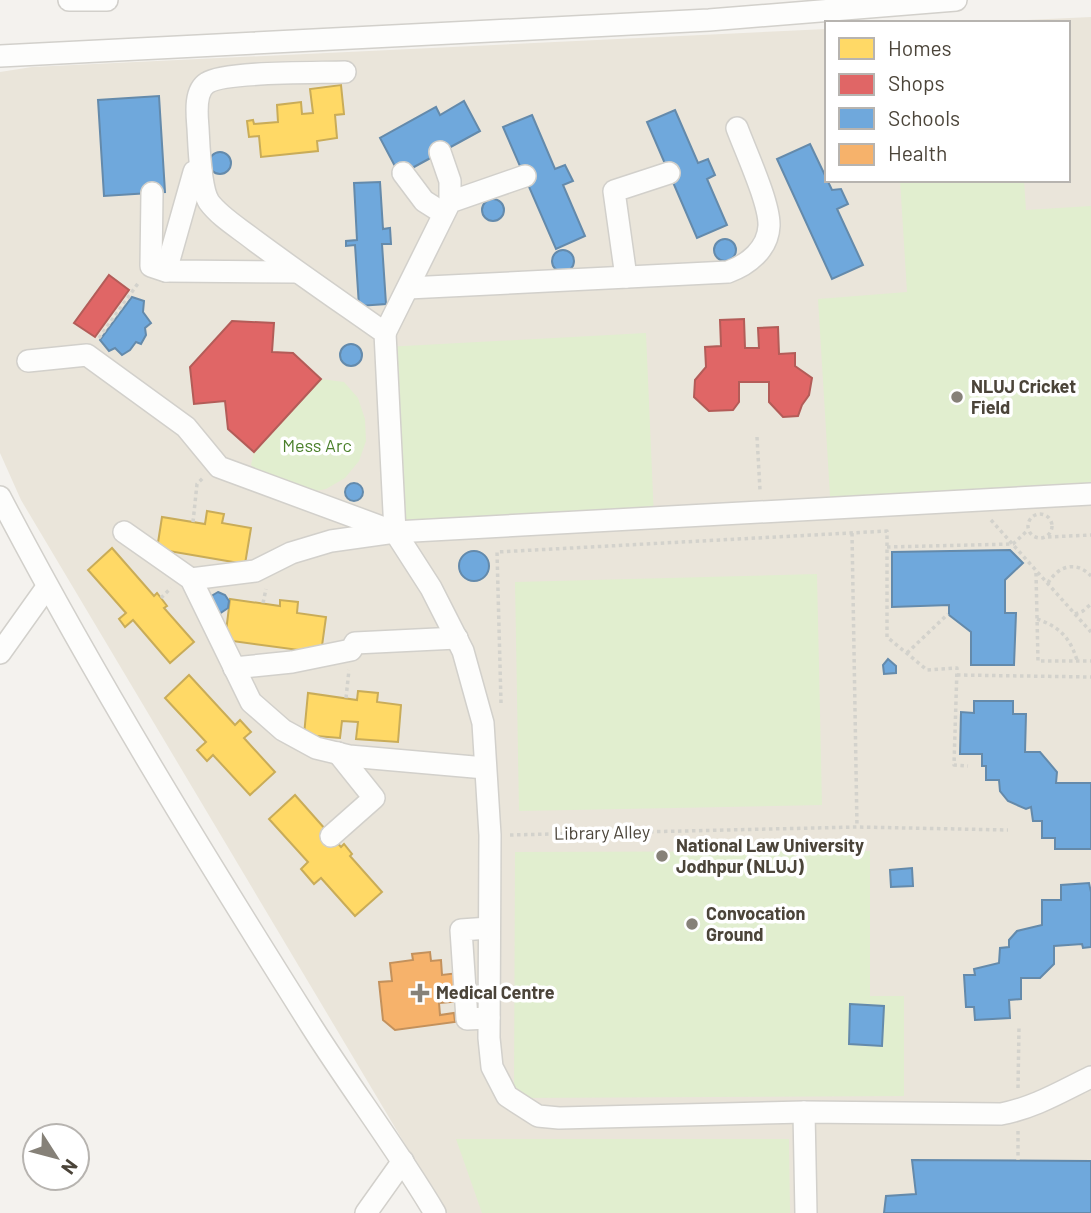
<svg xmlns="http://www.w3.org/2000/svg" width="1091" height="1213" viewBox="0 0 1091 1213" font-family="Barlow,sans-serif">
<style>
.education{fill:#eae5da}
.green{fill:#e1eecf}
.homes{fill:#ffd966;stroke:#c9ac58;stroke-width:2}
.shops{fill:#e06666;stroke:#b35c58;stroke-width:2}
.schools{fill:#6fa8dc;stroke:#648aab;stroke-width:2}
.health{fill:#f6b26b;stroke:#c3915c;stroke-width:2}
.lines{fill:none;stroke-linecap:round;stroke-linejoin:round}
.minor-casing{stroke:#d2d0cb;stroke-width:24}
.path{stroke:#d3d2cc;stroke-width:3.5;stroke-dasharray:3.5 3.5;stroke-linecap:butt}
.minor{stroke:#fdfdfc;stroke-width:21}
.poi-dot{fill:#868178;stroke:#fff;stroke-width:2.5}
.labels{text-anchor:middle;stroke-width:7;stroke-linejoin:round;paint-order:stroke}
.poi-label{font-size:18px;font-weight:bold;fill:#4b4439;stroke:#fff;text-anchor:start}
.park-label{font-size:18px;fill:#4a7f2a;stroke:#fff}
.street-label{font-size:18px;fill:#4b4439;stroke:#fff}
</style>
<rect width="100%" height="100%" fill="#f4f2ee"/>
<path class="education" d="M1091,17V1213H446L21,500L0,453V72L32,67L827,29V180H1068V23H960Z"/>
<g class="green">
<path d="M900,180H1024L1026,210L1091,206V495L831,512L818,299L907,292Z"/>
<path d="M646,333L654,518L395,532L385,347Z"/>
<path d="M321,379L344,382L358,398L365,419L366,441L359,461L345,478L326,489L305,493L266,480L251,465L254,452Z"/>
<path d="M817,574L822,805L519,811L515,582Z"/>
<path d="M870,851V996H904V1096L514,1098L515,852Z"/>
<path d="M456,1139H789L790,1213H482Z"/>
</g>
<g class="homes">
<path d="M341,85L344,114L335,115L337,138L317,141L318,151L261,157L259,136L249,137L247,121L253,120L254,124L278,122L277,105L301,102L302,114L313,113L310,89Z"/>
<path d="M207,511L224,514L222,523L251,528L245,564L157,549L162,517L205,524Z"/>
<path d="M112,548L154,596L157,593L161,598L167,606L164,608L194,642L170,663L133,620L125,627L119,619L126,613L88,570Z"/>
<path d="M230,599L280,606V600L298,602L297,613L326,617L321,653L225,640Z"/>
<path d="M189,675L235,725L240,720L251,732L244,738L275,772L250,795L213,755L207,761L197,750L206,742L165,698Z"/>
<path d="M358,691L378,693L377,702L401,705L398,742L356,739L358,722L342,721L340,738L304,735L308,693L357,700Z"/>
<path d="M295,795L341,847L344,844L352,854L350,856L382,892L355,916L321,878L314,884L301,869L308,862L269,819Z"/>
</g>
<g class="shops">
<path d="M109,275L129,290L95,337L74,323Z"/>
<path d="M744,319L745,348H759L758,328L778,327L779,354L795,353V366L812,378L809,395L802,405L798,416L783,417L769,402V382H739V402L733,410L709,411L694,397L695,380L706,367L705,347L721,346L720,320Z"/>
<path d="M232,321L274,323L272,352L293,353L321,379L254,452L228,429L225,401L194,404L190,367Z"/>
</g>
<g class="schools">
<path d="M159,96L165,192L104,196L98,100Z"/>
<path d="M464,101L480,131L403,173L397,170L380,138L436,107L440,115Z"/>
<path d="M675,110L698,163L708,159L715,175L707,179L727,225L697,238L647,122Z"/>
<path d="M532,115L555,169L565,165L573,181L563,185L585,236L556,249L503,127Z"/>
<path d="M810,144L832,190L841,189L848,204L837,209L863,265L832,279L777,159Z"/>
<circle cx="220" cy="163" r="11"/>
<path d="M380,182L383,229L390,228L391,244H382L386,304L359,306L355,245L346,246V241L357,240L354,183Z"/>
<circle cx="493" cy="210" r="11"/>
<circle cx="725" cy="250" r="11"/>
<circle cx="563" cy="261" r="11"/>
<path d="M132,297L144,301L143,312L151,323L145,328L146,335L141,344L136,342L130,350L122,355L115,348L109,351L100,340Z"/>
<circle cx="351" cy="355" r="11"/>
<circle cx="354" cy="492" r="9"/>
<path d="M1010,550L1023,563L1005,580V613H1016L1014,665H971V632L949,615V605L892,607V552Z"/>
<circle cx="474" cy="566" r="15"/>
<path d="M218,592L225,595L229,601L228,608L219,614L208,598Z"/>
<path d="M888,659L896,666V673L884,674L883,665Z"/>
<path d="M974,701H1013V714H1026L1025,752H1040L1057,772L1056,783H1091V849H1055V838H1042V821H1033L1031,807L1026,809L1008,801L1000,791L999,780H986V766H982V754H960L961,712L974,713Z"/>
<path d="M912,868L913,886L891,887L890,870Z"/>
<path d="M1089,883L1091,892V947L1083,948L1082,944L1054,946V964L1040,978H1021V999L1009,1000L1010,1018L975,1020L974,1007H966L964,975H975L974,969L999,963L1000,948L1009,947V940L1017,931L1042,925V900H1061V885Z"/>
<path d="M850,1004L884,1006L882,1046L849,1044Z"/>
<path d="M912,1160L1091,1161V1213H884L886,1196L916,1194Z"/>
</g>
<path class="health" d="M430,952L431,961L441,960L442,975L458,973L461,1001L439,1003L440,1015L454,1013L455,1022L395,1030L383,1020L379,982L392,981L390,963L413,960L412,954Z"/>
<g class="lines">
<defs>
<g id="minor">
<path d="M69,0H107"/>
<path d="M0,56L709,20L956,0"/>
<path d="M345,72C318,73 225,71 207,83C194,91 197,115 198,128C199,145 200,188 209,202C220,217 239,228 254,240C297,272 341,302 385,333L395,532"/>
<path d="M440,152L450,181V202"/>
<path d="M201,171L194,172L166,271L296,272"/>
<path d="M403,173L424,201L443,213"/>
<path d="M152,193L151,266L166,271"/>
<path d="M626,277L614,191L669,173"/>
<path d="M408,288L728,272C748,265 768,249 769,226C770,204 746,152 737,128"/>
<path d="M385,333L450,202L525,176"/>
<path d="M28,361L87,355L186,427L219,467L395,532L431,588L463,651L483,723L490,835L489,1038L492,1067L507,1096L538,1116L559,1118L804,1112L1001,1114C1034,1108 1062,1091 1091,1077"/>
<path d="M0,497C95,679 203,854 312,1027C352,1090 397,1149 435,1213"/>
<path d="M124,532L191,579L251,702L283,730L316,748L349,756L485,768"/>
<path d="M191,579L255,571L291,553L331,541L395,532L1091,494"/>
<path d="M0,653L47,587"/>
<path d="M234,668L292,662L351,650L355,643L457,638"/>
<path d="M331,836L374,798L338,753"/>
<path d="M489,928L461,930L467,1019L489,1018"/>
<path d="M804,1112L806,1213"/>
<path d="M366,1213L403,1161"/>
</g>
</defs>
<use href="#minor" class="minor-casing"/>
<g class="path">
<path d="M99,338L139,282"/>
<path d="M757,437L760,490"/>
<circle cx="1040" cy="526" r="12"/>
<path d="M991,520L1091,632"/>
<path d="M193,522L197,484L203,478"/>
<path d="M852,533L857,827"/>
<path d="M1048,537L1091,535"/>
<path d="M887,547L1013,544L1028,530"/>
<path d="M1036,573L1038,661H1091"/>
<path d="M1048,583C1058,566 1076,560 1091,576"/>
<path d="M161,598L171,588"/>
<path d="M263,603L266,589"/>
<path d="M1075,614L1083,611L1091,604"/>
<path d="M1037,619C1060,627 1070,638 1077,660"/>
<path d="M907,653L948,614"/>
<path d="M957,675L1091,677"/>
<path d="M346,698L349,670"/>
<path d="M501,703L497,552L887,531V637L927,670L957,668L954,765L968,766"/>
<path d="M510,835L857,827L1008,830"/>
<path d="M1018,1088L1019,1027"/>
<path d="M1018,1131V1160"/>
</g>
<use href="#minor" class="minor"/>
</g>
<g class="poi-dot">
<circle cx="957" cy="397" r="7"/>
<circle cx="662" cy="856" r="7"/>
<circle cx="692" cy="924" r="7"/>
<path d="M416.5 982.5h7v7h7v7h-7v7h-7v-7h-7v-7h7z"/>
</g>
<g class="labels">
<g class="poi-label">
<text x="971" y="393">NLUJ Cricket<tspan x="971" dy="21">Field</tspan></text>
<text x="676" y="852">National Law University<tspan x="676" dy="21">Jodhpur (NLUJ)</tspan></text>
<text x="706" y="920">Convocation<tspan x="706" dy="21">Ground</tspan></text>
<text x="436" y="999">Medical Centre</text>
</g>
<g class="park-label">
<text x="317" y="452">Mess Arc</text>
</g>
<g class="street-label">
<text transform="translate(602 833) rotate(-1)" y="6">Library Alley</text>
</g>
</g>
<rect x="825" y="21" width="245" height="161" fill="#ffffff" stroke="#b7b4b0" stroke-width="2"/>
<rect x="839" y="38" width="35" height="21" fill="#ffd966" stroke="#b7b4b0" stroke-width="2"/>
<text x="888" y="56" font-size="21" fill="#4b4439">Homes</text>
<rect x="839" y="74" width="35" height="21" fill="#e06666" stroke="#b7b4b0" stroke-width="2"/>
<text x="888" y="91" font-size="21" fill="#4b4439">Shops</text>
<rect x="839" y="108" width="35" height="21" fill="#6fa8dc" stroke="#b7b4b0" stroke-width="2"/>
<text x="888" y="126" font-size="21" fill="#4b4439">Schools</text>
<rect x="839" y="144" width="35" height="21" fill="#f6b26b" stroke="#b7b4b0" stroke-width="2"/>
<text x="888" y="161" font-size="21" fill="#4b4439">Health</text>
<g transform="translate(56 1157) rotate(126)"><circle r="33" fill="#ffffff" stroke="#b7b4b0" stroke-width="2"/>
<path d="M0-5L12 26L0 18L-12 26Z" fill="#868178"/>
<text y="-10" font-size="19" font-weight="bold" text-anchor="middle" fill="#4b4439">N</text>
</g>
</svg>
